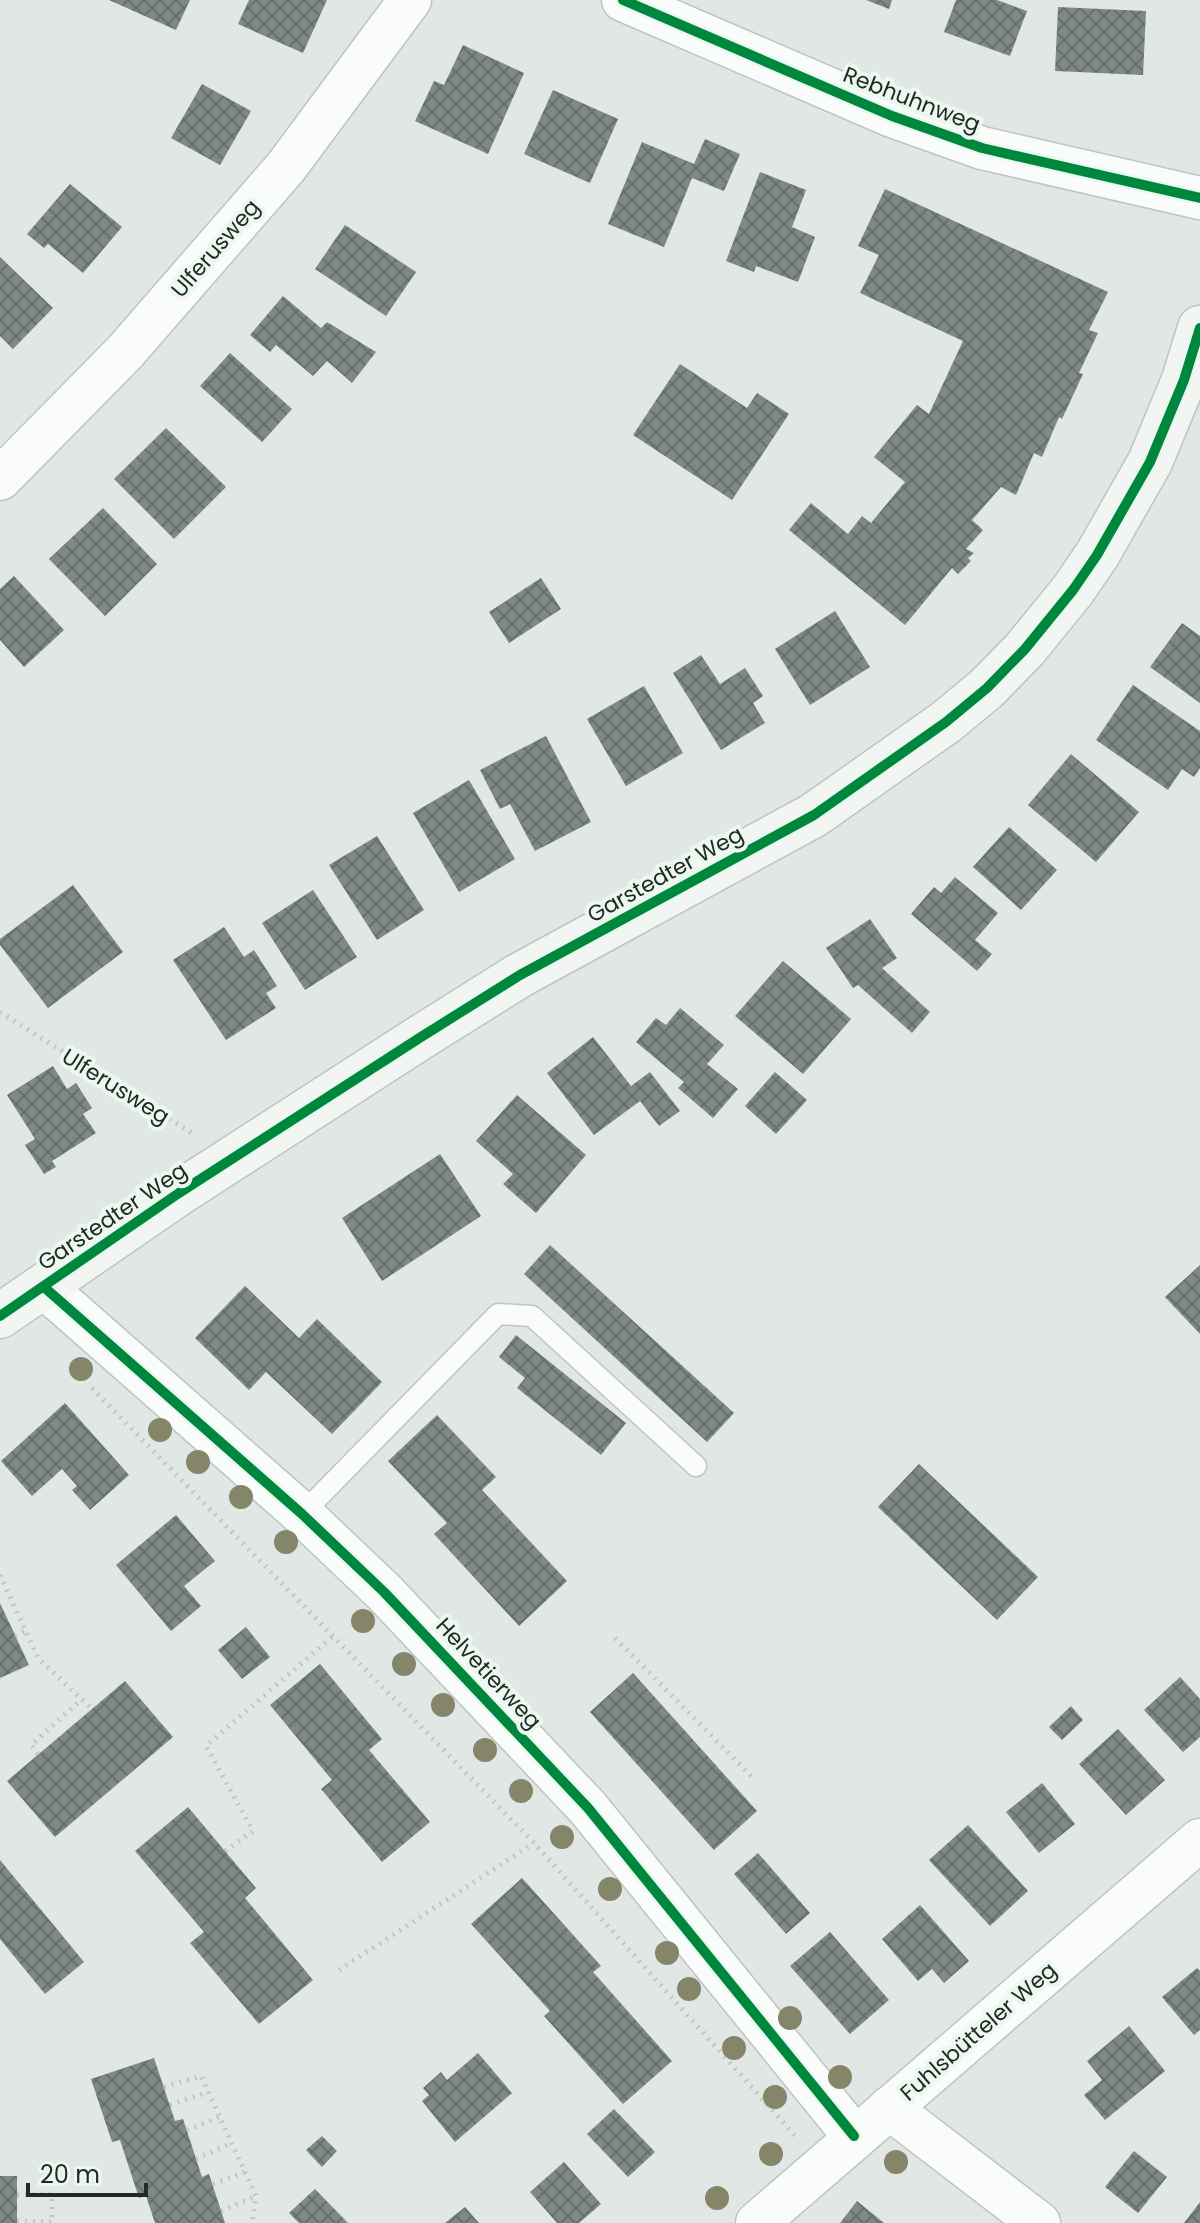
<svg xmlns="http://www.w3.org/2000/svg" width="1200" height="2223" viewBox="0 0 1200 2223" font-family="Poppins,sans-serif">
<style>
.building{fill:url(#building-cross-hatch)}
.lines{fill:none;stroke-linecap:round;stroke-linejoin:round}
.lane-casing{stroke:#bfc4c1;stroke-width:23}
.street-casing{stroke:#bfc4c1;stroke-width:45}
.secondary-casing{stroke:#bfc4c1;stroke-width:47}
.path{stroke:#c3c6c3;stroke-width:5;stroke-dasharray:2 6;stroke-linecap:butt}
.lane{stroke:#fafbfb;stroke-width:20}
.street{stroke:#fafbfb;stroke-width:42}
.secondary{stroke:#f2f5f1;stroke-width:44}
.cycleway-casing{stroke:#ebf8f0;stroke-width:15}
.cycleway{stroke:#00873e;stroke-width:10}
.tree{fill:#85856a}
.labels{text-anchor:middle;stroke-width:8;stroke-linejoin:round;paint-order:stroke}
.street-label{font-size:22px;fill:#242926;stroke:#ebf8f0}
</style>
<defs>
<pattern id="building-cross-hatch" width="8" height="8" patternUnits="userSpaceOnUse" patternTransform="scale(2)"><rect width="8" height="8" fill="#7e8987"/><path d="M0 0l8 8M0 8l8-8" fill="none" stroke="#67706e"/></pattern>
</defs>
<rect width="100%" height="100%" fill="#e1e7e4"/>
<g class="building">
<path d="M109,0H190L176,30Z"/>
<path d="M249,0H327L303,53L238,24Z"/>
<path d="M866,0H892L889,9Z"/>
<path d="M956,0H997L1027,11L1010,56L944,32Z"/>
<path d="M1058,7L1146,11L1143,75L1055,71Z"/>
<path d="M463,45L524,73L488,154L415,121L434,81L444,85Z"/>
<path d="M202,84L251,111L220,165L171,138Z"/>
<path d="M553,90L618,119L590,183L524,154Z"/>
<path d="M705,139L740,154L724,191L692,178L664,247L608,224L642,142L694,164Z"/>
<path d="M760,172L806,190L792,227L815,237L798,282L756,266L754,272L726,261Z"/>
<path d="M70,184L122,227L83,273L48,244L44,248L27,234Z"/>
<path d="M885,189L1108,292L1089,330L1098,333L1079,373L1083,374L1062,419L1059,417L1042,457L1034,453L1016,495L1001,487L972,520L983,530L966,549L974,553L968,558L971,561L958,574L952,568L905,625L789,530L811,503L848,534L862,516L871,523L905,482L874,457L917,405L929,414L963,341L860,293L879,255L858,246Z"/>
<path d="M345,225L416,272L386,316L315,269Z"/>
<path d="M0,257L53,308L13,349L0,336Z"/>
<path d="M283,296L321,328L327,322L376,352L352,383L327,361L313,376L276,345L270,352L250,335Z"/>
<path d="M230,353L292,409L262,442L200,386Z"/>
<path d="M680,364L747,408L757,393L789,414L732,500L633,435Z"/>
<path d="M166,428L226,487L174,539L114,479Z"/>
<path d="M103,508L157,564L105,616L49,559Z"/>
<path d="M14,576L64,630L24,667L0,640V589Z"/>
<path d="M541,578L561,609L509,643L489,612Z"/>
<path d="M835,611L870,667L810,705L775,649Z"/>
<path d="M1182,623L1200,636V703L1150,667Z"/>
<path d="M701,655L720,684L745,668L763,696L753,703L765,723L721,750L673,673Z"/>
<path d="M1133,685L1200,731V768L1194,777L1182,769L1168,790L1096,740Z"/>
<path d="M644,686L683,753L626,786L587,719Z"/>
<path d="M546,736L591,822L535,851L510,804L500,809L480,770Z"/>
<path d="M1071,754L1139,812L1096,862L1028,805Z"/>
<path d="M469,780L515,859L459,892L413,813Z"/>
<path d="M1009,827L1057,870L1021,910L973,867Z"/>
<path d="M377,836L424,910L377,940L329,865Z"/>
<path d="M955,877L998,913L975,940L992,954L977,971L911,914L934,887L941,893Z"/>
<path d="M73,885L123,952L48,1008L0,945V939Z"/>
<path d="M313,890L357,957L305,990L262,923Z"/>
<path d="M870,919L897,958L882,968L930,1012L912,1033L858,985L853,988L826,948Z"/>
<path d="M224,927L244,957L254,950L277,986L266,993L276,1008L226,1040L173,960Z"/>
<path d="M783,961L851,1019L803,1074L735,1016Z"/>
<path d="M680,1008L724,1045L707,1064L738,1089L713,1118L678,1088L684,1082L636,1042L656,1018L666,1025Z"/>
<path d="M593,1037L631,1086L650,1072L680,1111L659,1126L640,1101L594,1135L547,1073Z"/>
<path d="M53,1066L67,1089L76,1083L92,1108L83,1114L96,1133L52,1161L56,1167L44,1174L25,1145L35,1139L7,1095Z"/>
<path d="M775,1072L807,1100L776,1134L745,1106Z"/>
<path d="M517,1095L586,1155L536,1213L503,1184L513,1174L476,1141Z"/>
<path d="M440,1154L481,1216L382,1281L342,1218Z"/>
<path d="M550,1245L734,1413L707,1442L524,1274Z"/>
<path d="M1200,1265V1334L1165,1297Z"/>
<path d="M245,1286L299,1338L317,1319L382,1382L332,1434L266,1372L249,1390L195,1338Z"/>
<path d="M516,1335L626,1423L601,1455L517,1388L525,1378L499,1357Z"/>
<path d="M65,1403L129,1475L90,1510L72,1490L77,1486L62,1469L32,1496L1,1461Z"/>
<path d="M437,1415L496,1477L482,1490L567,1581L519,1626L434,1534L447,1523L388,1461Z"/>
<path d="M919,1464L1038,1577L997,1620L878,1507Z"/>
<path d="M176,1515L215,1561L184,1586L201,1606L171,1631L116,1565Z"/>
<path d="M0,1603L29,1665L0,1678Z"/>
<path d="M246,1627L270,1657L242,1679L218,1650Z"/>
<path d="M320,1664L382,1739L369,1750L430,1822L382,1862L321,1789L332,1780L270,1705Z"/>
<path d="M633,1673L757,1811L714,1850L590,1712Z"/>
<path d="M1180,1677L1200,1699V1737L1183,1752L1144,1710Z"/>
<path d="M125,1681L173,1737L55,1837L7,1781Z"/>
<path d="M1071,1706L1083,1720L1062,1740L1049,1727Z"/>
<path d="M1118,1729L1165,1780L1126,1815L1079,1764Z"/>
<path d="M1042,1783L1075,1824L1039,1853L1006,1812Z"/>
<path d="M188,1807L256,1888L245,1898L313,1980L259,2024L190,1943L204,1932L135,1851Z"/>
<path d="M968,1825L1028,1891L990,1926L929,1860Z"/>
<path d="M758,1853L810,1913L786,1934L734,1874Z"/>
<path d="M0,1860L84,1962L45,1994L0,1939Z"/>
<path d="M522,1878L601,1966L593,1972L672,2061L623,2104L544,2016L550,2011L471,1924Z"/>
<path d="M920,1905L969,1961L944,1983L932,1969L918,1981L882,1939Z"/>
<path d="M830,1932L889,2000L850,2034L790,1966Z"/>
<path d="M1197,1968L1200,1971V2030L1194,2035L1162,1997Z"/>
<path d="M1129,2026L1165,2071L1105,2120L1084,2095L1102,2080L1087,2061Z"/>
<path d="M478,2053L512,2093L455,2142L422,2101L429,2095L423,2088L441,2072L447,2080Z"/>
<path d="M154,2058L175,2121L183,2119L202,2177L209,2174L225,2223H155L146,2196L139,2198L120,2140L112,2142L91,2079Z"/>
<path d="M614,2109L655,2152L628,2177L587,2134Z"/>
<path d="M322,2136L337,2151L322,2167L306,2150Z"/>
<path d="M1134,2151L1167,2177L1138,2213L1105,2187Z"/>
<path d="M564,2162L601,2204L579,2223H557L530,2192Z"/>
<rect x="0" y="2176" width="17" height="47"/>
<path d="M315,2189L348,2223H299L289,2213Z"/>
<path d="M857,2201L884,2223H840Z"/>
<path d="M1200,2202V2223H1184Z"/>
<path d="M465,2207L479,2223H445Z"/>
</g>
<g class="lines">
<defs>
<path id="lane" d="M302,1514L498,1314L532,1316L696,1466"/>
<g id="street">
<path d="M623,0L892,116L982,148L1200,198"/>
<path d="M0,479L125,352L286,167L410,0"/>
<path d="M44,1287L302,1514L384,1592L588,1808L854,2136"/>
<path d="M889,2108L1039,2223"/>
<path d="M757,2223L1200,1840"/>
</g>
<path id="secondary" d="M0,1316L179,1193L421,1037L520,975L814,815L946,722L987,688L1025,649L1073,590L1097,555L1150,462L1184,380L1200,328"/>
</defs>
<use href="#lane" class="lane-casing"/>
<use href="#street" class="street-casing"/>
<use href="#secondary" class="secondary-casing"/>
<g class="path">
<path d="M0,1012L195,1135"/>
<path d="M92,1388L534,1843L797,2138"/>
<path d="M0,1575L38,1658L92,1709"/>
<path d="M15,1636L25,1631"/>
<path d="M615,1638L754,1779"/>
<path d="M38,1754L31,1745L82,1699"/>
<path d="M225,1851L253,1831L206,1746L332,1637"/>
<path d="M339,1970L534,1843"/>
<path d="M164,2087L201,2076L256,2196L252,2223"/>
<path d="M170,2105L208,2092"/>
<path d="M187,2130L220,2117"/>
<path d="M196,2159L232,2143"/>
<path d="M213,2184L245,2172"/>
<path d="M17,2195L52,2194V2223"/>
<path d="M221,2211L256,2196"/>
<path d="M17,2221L52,2222"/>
</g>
<use href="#lane" class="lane"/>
<use href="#street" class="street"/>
<use href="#secondary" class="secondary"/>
<defs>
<g id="cycleway">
<path d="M623,0L892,116L982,148L1200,198"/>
<path d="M44,1287L302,1514L384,1592L588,1808L854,2136"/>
<path d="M0,1316L179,1193L421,1037L520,975L814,815L946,722L987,688L1025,649L1073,590L1097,555L1150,462L1184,380L1200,328"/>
</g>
</defs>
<use href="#cycleway" class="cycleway-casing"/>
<use href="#cycleway" class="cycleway"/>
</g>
<g class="tree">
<circle cx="81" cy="1369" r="12"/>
<circle cx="160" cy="1430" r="12"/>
<circle cx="198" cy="1462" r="12"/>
<circle cx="241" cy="1497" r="12"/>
<circle cx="286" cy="1542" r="12"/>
<circle cx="363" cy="1621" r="12"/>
<circle cx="404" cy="1664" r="12"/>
<circle cx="443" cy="1705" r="12"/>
<circle cx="485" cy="1750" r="12"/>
<circle cx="521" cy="1791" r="12"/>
<circle cx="562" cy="1837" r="12"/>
<circle cx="610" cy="1889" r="12"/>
<circle cx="667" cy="1953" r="12"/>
<circle cx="689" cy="1989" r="12"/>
<circle cx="790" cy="2018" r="12"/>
<circle cx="734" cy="2048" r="12"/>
<circle cx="840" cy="2077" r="12"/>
<circle cx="775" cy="2097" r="12"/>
<circle cx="771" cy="2154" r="12"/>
<circle cx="896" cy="2162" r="12"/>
<circle cx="717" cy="2198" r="12"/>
</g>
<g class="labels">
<g class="street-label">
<text transform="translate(912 99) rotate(21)" y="8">Rebhuhnweg</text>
<text transform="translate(215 248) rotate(-49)" y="8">Ulferusweg</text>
<text transform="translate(665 874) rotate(-29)" y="8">Garstedter Weg</text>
<text transform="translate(116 1086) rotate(32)" y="8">Ulferusweg</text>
<text transform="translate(112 1216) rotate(-34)" y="8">Garstedter Weg</text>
<text transform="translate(489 1673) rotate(47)" y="8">Helvetierweg</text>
<text transform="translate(978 2031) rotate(-41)" y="8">Fuhlsbütteler Weg</text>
</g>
</g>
<path d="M28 2183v12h118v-12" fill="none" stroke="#242926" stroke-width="4"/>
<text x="40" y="2183" font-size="24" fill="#242926" stroke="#ebf8f0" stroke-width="6" paint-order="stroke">20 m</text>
</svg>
